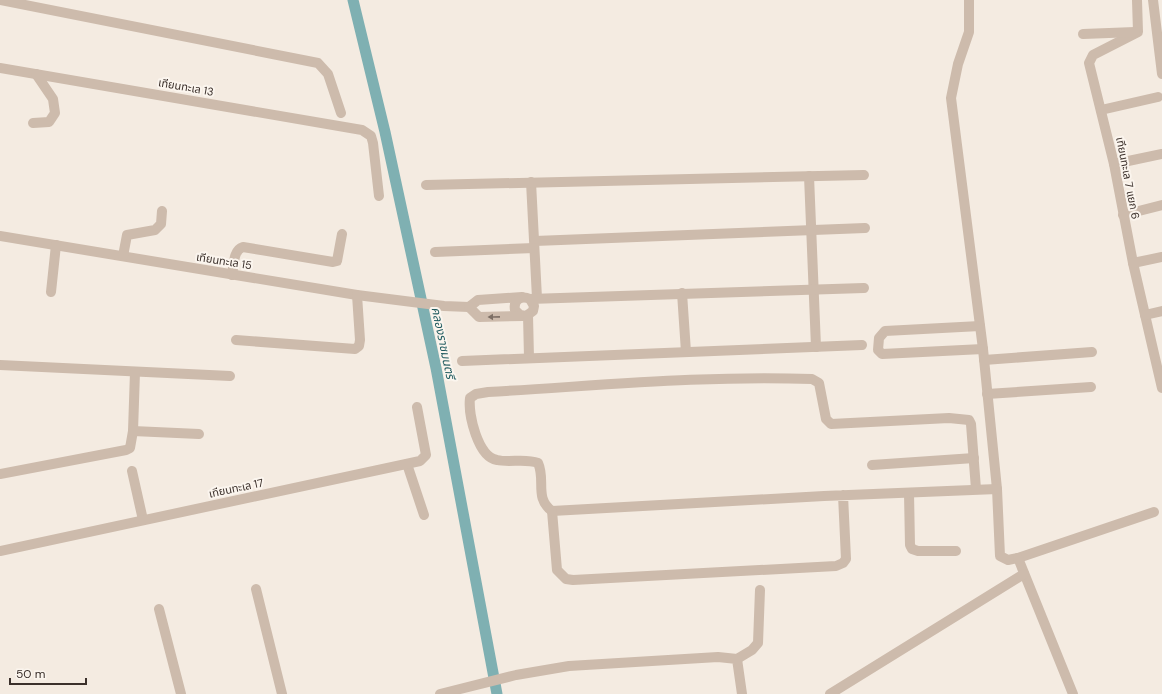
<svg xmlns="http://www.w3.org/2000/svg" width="1162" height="694" viewBox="0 0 1162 694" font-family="'DM Sans','Noto Sans Thai',sans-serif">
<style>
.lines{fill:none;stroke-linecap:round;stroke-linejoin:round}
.canal{stroke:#7fb0b2;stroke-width:11}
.minor{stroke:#cdbbac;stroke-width:10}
.oneway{fill:#7d6f65}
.labels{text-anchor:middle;stroke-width:4;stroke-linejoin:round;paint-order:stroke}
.street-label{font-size:11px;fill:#3b302b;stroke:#fbf5ee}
.water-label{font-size:12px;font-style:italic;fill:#1f5a5e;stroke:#fbf5ee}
</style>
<rect width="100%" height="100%" fill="#f4ebe1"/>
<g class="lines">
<path class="canal" d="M353,0L385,132L436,368L497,694"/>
<g class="minor">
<path d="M0,0L318,63L328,74L341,113"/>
<path d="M969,0V32L958,64L951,98L983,349L997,489L1000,556L1008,560L1018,558L1154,512"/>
<path d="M1137,0L1138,32L1093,55L1089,63L1114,164L1133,263L1162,388"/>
<path d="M1153,0L1162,74"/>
<path d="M1083,34L1135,32"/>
<path d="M0,68L362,130L371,136L373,143L379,196"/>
<path d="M1101,110L1158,97"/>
<path d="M33,123L49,122L55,113L53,99L36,74"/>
<path d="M1114,164L1162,154"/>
<path d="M809,176L816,347"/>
<path d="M531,182L537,298"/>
<path d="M426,185L864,175"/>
<path d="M1123,215L1162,205"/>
<path d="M0,236L357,295L444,306L469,307L478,300L522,297"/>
<path d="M535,241L865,228"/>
<path d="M435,252L534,248"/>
<path d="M123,256L127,235L155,230L161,224L162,211"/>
<path d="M1133,263L1162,257"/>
<path d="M232,275C234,265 233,250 243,247L333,262L337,261L342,234"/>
<path d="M51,292L56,245"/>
<path d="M682,293L686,352"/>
<path d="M530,299L534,306L533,311L526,316L520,315L515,310C513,300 521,295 530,299L864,288"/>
<path d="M469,307L479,317L523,316"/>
<path d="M528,315L529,358"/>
<path d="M1145,315L1162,311"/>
<path d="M980,326L885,331L879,338L878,350L882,354L983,349"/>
<path d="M236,340L355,349L359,346L360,340L357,295"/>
<path d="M984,360L1092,352"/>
<path d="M462,361L862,345"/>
<path d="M0,365L230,376"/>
<path d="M987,394L1091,387"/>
<path d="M133,431L199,434"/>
<path d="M407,464L424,515"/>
<path d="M872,465L974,458"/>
<path d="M132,471L143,520"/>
<path d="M0,474L126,450L130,448L133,431L135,372"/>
<path d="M909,493L910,545L912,549L918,551H956"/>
<path d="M843,495L846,559L843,563L836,566L573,580L566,579L557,570L552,511L824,496L997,489"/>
<path d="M552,511C534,498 546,480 538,463C525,458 510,463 497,460C478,457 468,415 470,398L476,394L488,392C596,386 704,375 812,379L819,383L826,419L831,424L949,418L969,420L971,424L976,489"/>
<path d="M0,551L420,461L426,455L417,407"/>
<path d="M1018,558L1073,694"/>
<path d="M256,589L282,694"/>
<path d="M159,609L181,694"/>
<path d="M737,659L752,650L758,643L760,590"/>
<path d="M440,694L516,675L569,666L718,657L737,659L742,694"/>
<path d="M830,694L1024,574"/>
</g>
</g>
<defs><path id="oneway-solid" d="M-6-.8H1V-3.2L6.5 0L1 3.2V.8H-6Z"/></defs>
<use class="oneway" href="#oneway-solid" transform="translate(494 317) rotate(179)"/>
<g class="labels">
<g class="street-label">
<text transform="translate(186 87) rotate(10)" y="4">เทียนทะเล 13</text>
<text transform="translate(1128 178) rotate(79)" y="4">เทียนทะเล 7 แยก 6</text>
<text transform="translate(224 261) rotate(9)" y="4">เทียนทะเล 15</text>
<text transform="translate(236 488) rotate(-12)" y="4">เทียนทะเล 17</text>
</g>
<g class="water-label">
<text transform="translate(443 343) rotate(78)" y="4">คลองราชมนตรี</text>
</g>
</g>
<path d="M10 678v6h76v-6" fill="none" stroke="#3b302b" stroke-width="2"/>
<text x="16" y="678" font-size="12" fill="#3b302b" stroke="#fbf5ee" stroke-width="3" paint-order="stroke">50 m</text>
</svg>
